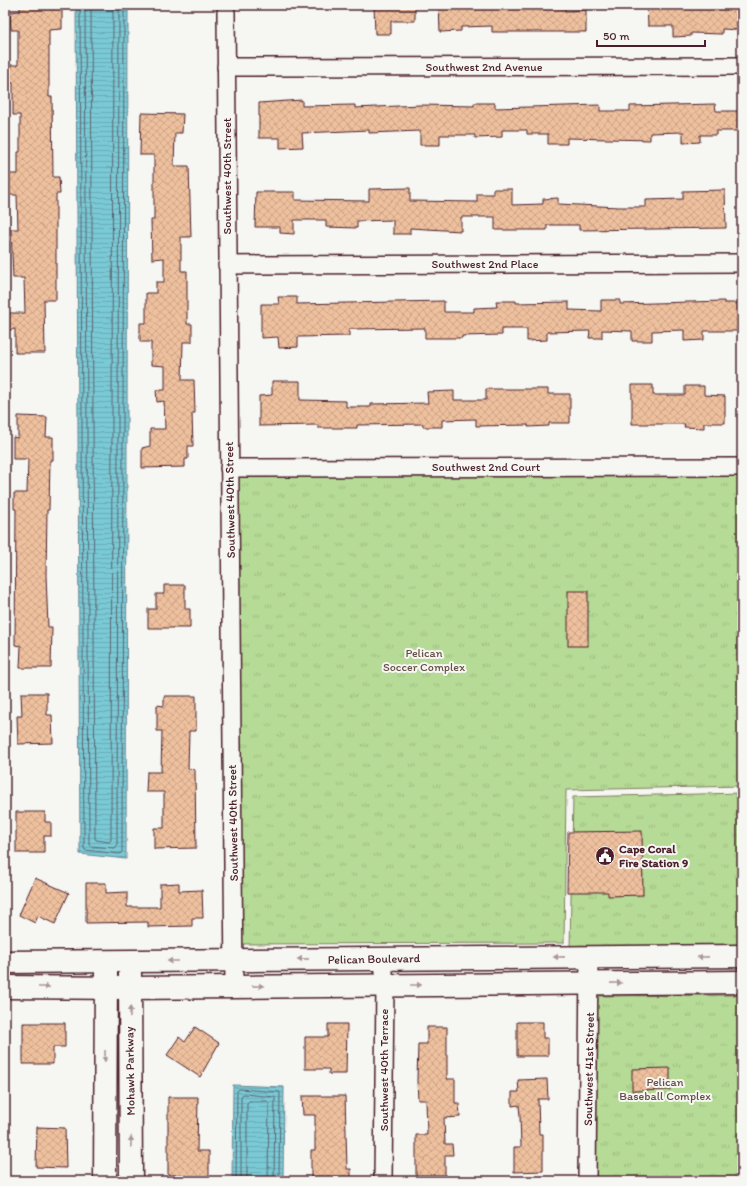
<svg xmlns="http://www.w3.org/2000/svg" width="747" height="1186" viewBox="0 0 747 1186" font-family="Itim,sans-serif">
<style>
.park{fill:url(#park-tufts);stroke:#807d60}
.water{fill:url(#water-rules);stroke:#678692}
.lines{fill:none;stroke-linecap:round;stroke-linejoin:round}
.shore{stroke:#5d636f;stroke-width:1}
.building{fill:url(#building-cross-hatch);stroke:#4a1f2b}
.street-casing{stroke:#4a1f2b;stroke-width:20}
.secondary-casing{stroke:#4a1f2b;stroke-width:25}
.street{stroke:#f6f6f2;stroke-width:17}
.secondary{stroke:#f6f6f2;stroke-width:22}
.oneway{fill:#a99598}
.labels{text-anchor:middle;stroke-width:4;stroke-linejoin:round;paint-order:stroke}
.street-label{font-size:12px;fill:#4a1f2b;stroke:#f6f6f2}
.park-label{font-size:12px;fill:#654e46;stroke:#f6f6f2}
.poi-label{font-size:12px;font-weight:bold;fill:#4a1f2b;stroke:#f6f6f2;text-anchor:start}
</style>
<defs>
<pattern id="park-tufts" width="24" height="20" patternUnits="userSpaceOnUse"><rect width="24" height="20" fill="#b6db96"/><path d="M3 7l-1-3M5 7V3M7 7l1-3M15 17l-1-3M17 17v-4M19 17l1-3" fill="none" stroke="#9ebc81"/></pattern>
<pattern id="water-rules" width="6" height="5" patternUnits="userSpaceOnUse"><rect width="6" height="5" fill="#7acad6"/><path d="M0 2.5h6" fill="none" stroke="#6badb8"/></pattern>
<pattern id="building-cross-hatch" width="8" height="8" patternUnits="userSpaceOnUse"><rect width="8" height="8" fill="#eec09e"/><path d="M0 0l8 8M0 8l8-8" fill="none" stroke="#cea588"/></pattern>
</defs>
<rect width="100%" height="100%" fill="#f6f6f2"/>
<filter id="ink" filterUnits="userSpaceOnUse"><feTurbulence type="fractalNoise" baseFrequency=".025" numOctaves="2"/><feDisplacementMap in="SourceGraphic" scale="8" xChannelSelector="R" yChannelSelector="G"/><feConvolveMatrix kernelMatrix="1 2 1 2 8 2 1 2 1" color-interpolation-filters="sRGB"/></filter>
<g filter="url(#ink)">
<g class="park">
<path d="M742,467V786L566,790L564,943L234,944L229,468Z"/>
<path d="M742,793V949L570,947L573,797Z"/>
<path d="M742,995V1181H587L589,996Z"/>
</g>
<g class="water">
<path d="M76,5H128L126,859L80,854Z"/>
<path d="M233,1085L284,1087L283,1181H232Z"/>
</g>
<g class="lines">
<g class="shore">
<path d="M80,5L84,848L85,850L120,854L122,852L124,5"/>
<path d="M85,5L89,844L90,846L115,848L117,846L119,5"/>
<path d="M91,5L95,838L96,840L109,842L111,840L113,5"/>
<path d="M236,1181L237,1091L239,1089L280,1092L279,1181"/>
<path d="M241,1181V1096L244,1094L275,1097L274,1181"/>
<path d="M247,1181V1103L249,1101H267L269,1103L268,1181"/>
</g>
</g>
<g class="building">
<path d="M20,5H52V9H62V29L49,30V97H52L53,177H59L60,194H56V300H44L45,353H15V329L9,330V313H25L24,278H13L11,229H18L17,195H9V174H18V152H20V115H13V83H10V65H18V30H11L10,12L20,11Z"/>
<path d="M374,5H415V21H391V34H375Z"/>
<path d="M439,5H565V11L586,10V32H492V26L461,27V31L440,32Z"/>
<path d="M647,5H734V10L742,11V30L722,29V34L691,33V36L673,37V26H648Z"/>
<path d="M302,100V106L355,105V108L420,105L474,106V103H495V108L600,105V111H630V106L715,104L716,111H742V131H716V135H700V142L683,143V132L650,133V140L567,138V144H548V134H527V130H502V137L475,138V135H440V145H420V131L369,133V130L302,133L303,147L280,148V138H259V103Z"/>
<path d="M141,113L183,114L182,133H175L174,166H189L191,237H181V271H187V324H192V342H183L182,380H194L195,413H192L193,446H188V459H185V467L142,468V448L150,446V429H165L164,401L157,402L156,390H165V366L151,365V342H140V323H146V293H156V282H164V258L152,259L151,220H154V155H140Z"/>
<path d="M410,188V201L477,202V194H493V189H512V205L543,204V199L558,198V204L619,207H646V200L683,199V191L725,190L726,228L579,230V225H547V230H495V217H461V231L410,228V234H393V220L357,221V228L326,227V220H294V234L280,233V227H255L256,192H295V200L369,201V189Z"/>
<path d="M278,297H297V304L444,301V312H474V308L497,307L496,301H516V303L569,302V310L601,311V300H620V304L724,301V303H742V331H704V340L684,341V330L652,331V341H632V331L602,330V338H589L590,331L547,332V340L527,341V329H502V335L462,336V338H425V328L349,329V336L298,337V347L279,348L278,337L261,338V304H279Z"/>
<path d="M272,381H300V400L346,401V407H371V404L428,403L427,392L454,391V400H486V389H548V394H570V423H549V426L528,427V425L476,426V419L442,420V427H423V424L357,425V428H318V425L259,426V396L272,395Z"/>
<path d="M632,385H653V395H685V386H704V395L725,396V423H704V428L684,427L685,424H632Z"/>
<path d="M18,416L47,417L46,437H53V460H50L49,510H47L46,575L48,627H52L51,668H20L21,646L15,645L16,509H14V493H27L28,459H13V437L18,438Z"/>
<path d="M164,585H185V609H190V628H148V609H156V594H164Z"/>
<rect x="568" y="591" width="20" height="55"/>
<path d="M21,693H47V715H52L53,743L18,744L17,716H22Z"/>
<path d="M164,696H196V731H189L188,769L195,770L196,848L154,849V828H164V792H146L147,772H161L162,731H157V705L164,706Z"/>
<path d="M16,812H45V822H51V836H44V853H16Z"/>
<path d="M642,831L643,895L608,896V892H567L568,832Z"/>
<path d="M35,878L69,893L55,924L38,916L35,923L19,915Z"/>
<path d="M86,883H106V893L127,892V907H160V884L179,883V891L202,890L203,918H192V926L148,927V922L86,923Z"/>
<path d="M517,1022H543V1038H548V1056H517Z"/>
<path d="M23,1023H65V1047H53V1064H23Z"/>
<path d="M328,1024H347L346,1074H329V1069H305V1037H328Z"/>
<path d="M195,1027L219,1043L200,1077L167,1055L179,1037L185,1042Z"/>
<path d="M427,1027H447V1079H455V1103H459L460,1117L444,1118L445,1144H452L453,1155H445V1175H416V1135H427L426,1100H418L417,1080L418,1044H427Z"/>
<path d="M670,1068V1090L632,1091V1069Z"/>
<path d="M547,1079L548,1099H538L539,1134H543V1171L514,1172V1147H521L520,1116L519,1105L512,1106V1092H519L518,1080Z"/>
<path d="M302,1096H345L347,1169H351V1181H311V1150H315V1115H303Z"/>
<path d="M168,1097H198L197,1151H209V1181H183V1175H168Z"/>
<path d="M37,1127L65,1128L66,1168L36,1167Z"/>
</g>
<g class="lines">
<defs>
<g id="street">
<path d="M226,12L234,987"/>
<path d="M226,67L742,66"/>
<path d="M227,265L742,263"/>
<path d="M229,468L742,467"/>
<path d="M383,1181L385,985L383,959"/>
<path d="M587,1181L589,957"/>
</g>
<g id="secondary">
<path d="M5,962L742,956"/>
<path d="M130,974L131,1181"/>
<path d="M5,987L130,988L742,982"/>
<path d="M105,1181L106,972"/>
</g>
</defs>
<use href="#street" class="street-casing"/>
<use href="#secondary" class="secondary-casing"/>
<use href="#street" class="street"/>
<use href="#secondary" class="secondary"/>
</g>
<defs><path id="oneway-solid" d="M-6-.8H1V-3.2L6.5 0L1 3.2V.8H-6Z"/></defs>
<g class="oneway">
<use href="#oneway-solid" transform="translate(559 957) rotate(179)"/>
<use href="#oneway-solid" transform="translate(703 957) rotate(179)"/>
<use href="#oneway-solid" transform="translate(303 959) rotate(179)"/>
<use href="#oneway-solid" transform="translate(173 961) rotate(180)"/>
<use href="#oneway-solid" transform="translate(616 983) rotate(-1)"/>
<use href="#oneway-solid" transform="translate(416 985)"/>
<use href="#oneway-solid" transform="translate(258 986) rotate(-1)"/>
<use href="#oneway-solid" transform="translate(44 987)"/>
<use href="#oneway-solid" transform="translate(130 1012) rotate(-89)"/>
<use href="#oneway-solid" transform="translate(105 1056) rotate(91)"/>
<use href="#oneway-solid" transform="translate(131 1142) rotate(-89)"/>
</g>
</g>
<defs>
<symbol id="civic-disc" viewBox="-11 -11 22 22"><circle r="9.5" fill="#4a1f2b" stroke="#f6f6f2"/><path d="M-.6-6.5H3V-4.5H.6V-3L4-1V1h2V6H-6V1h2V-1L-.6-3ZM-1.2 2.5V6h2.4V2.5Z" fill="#fff"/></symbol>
</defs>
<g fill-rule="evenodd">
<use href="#civic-disc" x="594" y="845" width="22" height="22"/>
</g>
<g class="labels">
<g class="street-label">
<text x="484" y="71">Southwest 2nd Avenue</text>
<text transform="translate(227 176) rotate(-90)" y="4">Southwest 40th Street</text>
<text x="485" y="268">Southwest 2nd Place</text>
<text x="486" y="471">Southwest 2nd Court</text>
<text transform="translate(230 500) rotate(-91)" y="4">Southwest 40th Street</text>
<text transform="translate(233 823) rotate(-91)" y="4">Southwest 40th Street</text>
<text transform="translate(374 959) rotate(-1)" y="4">Pelican Boulevard</text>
<text transform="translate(589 1069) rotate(-89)" y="4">Southwest 41st Street</text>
<text transform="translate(384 1070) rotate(-90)" y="4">Southwest 40th Terrace</text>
<text transform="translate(130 1071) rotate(-91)" y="4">Mohawk Parkway</text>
</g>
<g class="park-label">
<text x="424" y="657">Pelican<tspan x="424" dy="14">Soccer Complex</tspan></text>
<text x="665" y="1086">Pelican<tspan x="665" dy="14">Baseball Complex</tspan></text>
</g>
<g class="poi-label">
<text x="619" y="853">Cape Coral<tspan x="619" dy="14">Fire Station 9</tspan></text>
</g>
</g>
<rect width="747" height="1186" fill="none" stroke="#f6f6f2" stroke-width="20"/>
<rect x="10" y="10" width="727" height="1166" fill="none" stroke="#4a1f2b" stroke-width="1.5" filter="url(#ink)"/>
<path d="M597 40v6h108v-6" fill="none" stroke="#4a1f2b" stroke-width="2"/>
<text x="603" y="40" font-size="12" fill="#4a1f2b" stroke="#f6f6f2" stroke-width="3" paint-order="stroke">50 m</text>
</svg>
